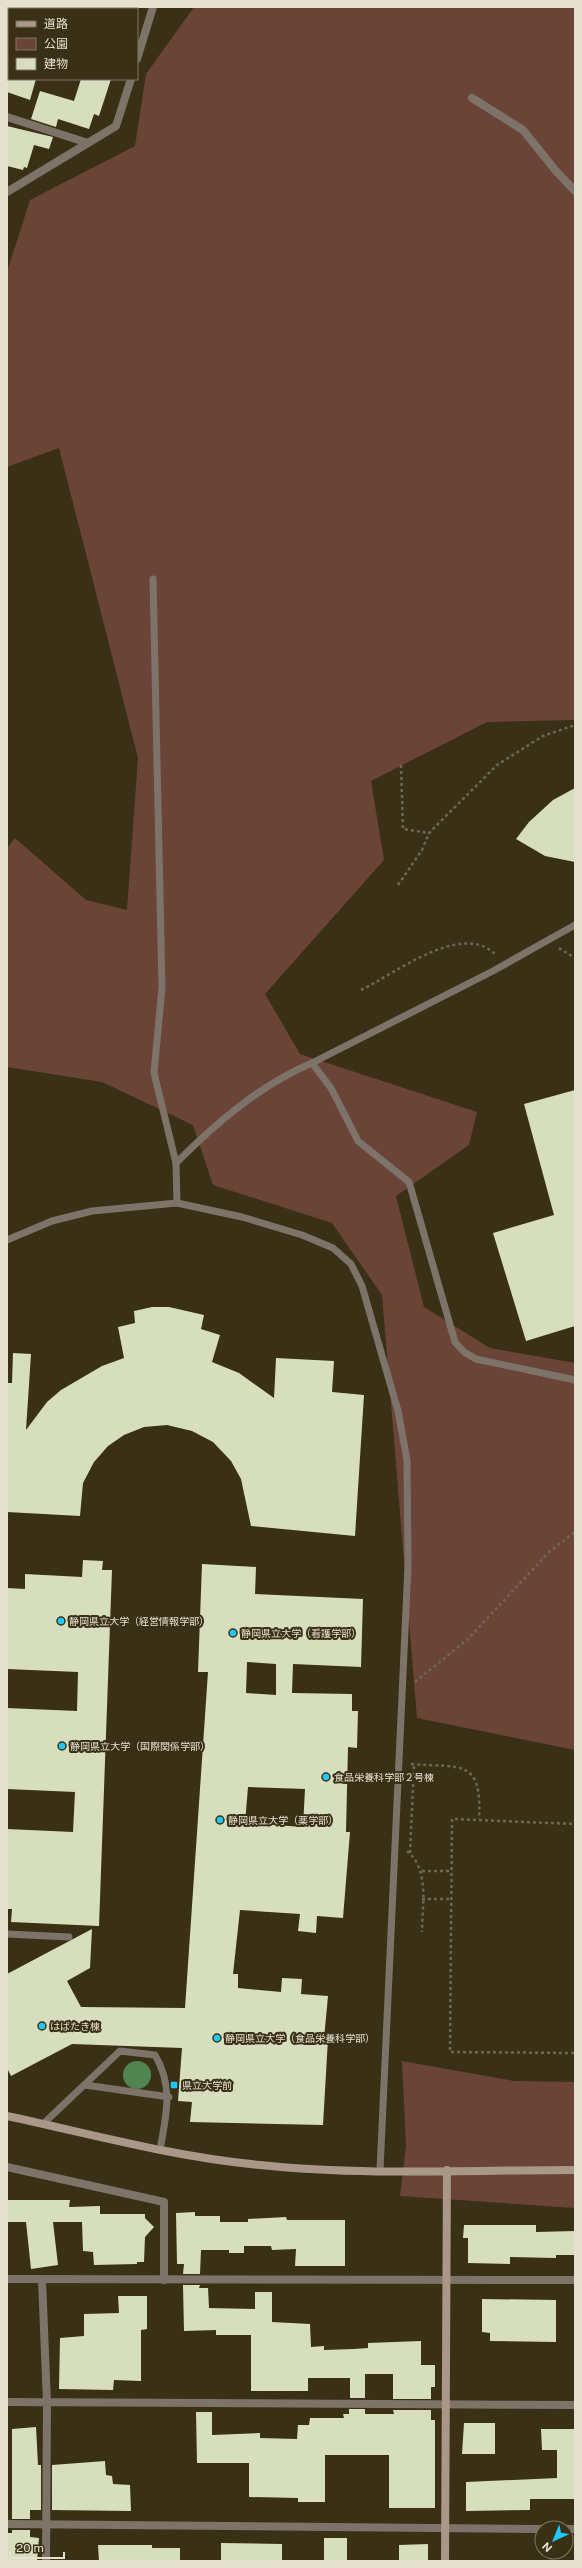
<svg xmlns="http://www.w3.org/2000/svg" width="582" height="2568" viewBox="0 0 582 2568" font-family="'Public Sans','Noto Sans JP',sans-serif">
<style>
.green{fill:#6b4438}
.water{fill:#508451}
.building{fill:#d7debe;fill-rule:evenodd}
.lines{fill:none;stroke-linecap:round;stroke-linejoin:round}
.path{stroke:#6f674f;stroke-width:2.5;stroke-dasharray:3 3;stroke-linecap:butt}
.lane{stroke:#7e7369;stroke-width:7}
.street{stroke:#7e7369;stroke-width:8}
.secondary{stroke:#a99788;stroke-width:8}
.poi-dot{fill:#1fc9fd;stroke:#3a3015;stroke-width:1.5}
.labels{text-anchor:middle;stroke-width:4;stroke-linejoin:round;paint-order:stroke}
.poi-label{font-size:10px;fill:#e5e0d0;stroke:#3a3015;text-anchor:start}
</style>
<rect width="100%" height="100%" fill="#3a3015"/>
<g class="green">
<path d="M194,7H575V720L487,722L371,781L384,860L265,994L300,1054L477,1112L469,1145L396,1196L424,1307L490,1348L575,1363V1750L417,1718L382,1295L332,1223L213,1185L193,1125L102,1082L7,1067V848L15,838L86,900L127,910L138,758L59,448L7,467V272L30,200L135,146L146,74Z"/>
<path d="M402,2061L514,2081L575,2082V2208L400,2196L406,2146Z"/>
</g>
<circle class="water" cx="137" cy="2075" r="14"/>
<g class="building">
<path d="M7,79H36L30,100L7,92Z"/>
<path d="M81,79H111L99,116L94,114L89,129L58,119L56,127L31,119L40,91L74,101Z"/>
<path d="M7,126L53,137L49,149L34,145L27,168L24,167L23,170L7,166Z"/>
<path d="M575,788V862L545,856L516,839L529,822L553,800Z"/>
<path d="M575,1090V1326L526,1341L493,1233L554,1215L524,1104Z"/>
<path d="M152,1307H169L204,1315L201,1329L220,1335L212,1362L239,1373L274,1398L276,1358L334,1361L332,1392L364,1395L355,1536L251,1526L241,1479L231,1461L213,1442L192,1431L167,1425L144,1427L124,1435L108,1446L94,1462L83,1483L80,1516L7,1512V1383H12L13,1353L31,1354L26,1430L47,1402L61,1390L102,1366L124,1358L118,1327L135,1323L134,1311Z"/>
<path d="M83,1560L103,1561L102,1570H112L99,1926L11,1922L12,1909H7V1829L73,1832L75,1792L7,1789V1708L77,1711L78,1672L7,1669V1588L25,1589V1574L82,1577Z"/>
<path d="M202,1564L256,1567L255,1594L363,1599L361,1667L293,1664L292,1693L352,1694V1711H358L357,1748L348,1747L346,1832H350L343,1918L317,1916L316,1933L298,1931L300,1914L240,1910L233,1974H238V1988L281,1992L282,1978L302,1979L301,1994L328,1996L324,2039H328L323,2125L190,2122L192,2102L178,2101L182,2048L72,2044L11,2076L7,2068V1974L92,1929L90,1968L67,1981L81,2007L185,2008L208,1672H198ZM247,1662L276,1664V1695L246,1693ZM248,1787L305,1789L303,1827L245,1823Z"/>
<path d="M7,2200H70L69,2207L100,2206V2214H145V2218L154,2227L145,2237L144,2262H137V2264L94,2265L93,2252L83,2251L82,2222H53L58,2265L31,2269L26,2222H7Z"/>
<path d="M195,2212V2216H220V2222H248V2219L286,2217L287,2220H345V2266H295L296,2249L272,2250L271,2246H244V2253H229V2250H201L200,2274H183L184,2264H177L176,2213Z"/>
<path d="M464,2225H536V2232L575,2231V2252L574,2255H556V2258L510,2257V2264L468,2263V2238H463Z"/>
<path d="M183,2285H200L199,2288H208L209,2308L255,2309V2292H272V2322L310,2324L311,2347L324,2346V2350L354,2349L368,2348V2343L421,2341V2365H435V2387H431V2399H393V2374H365V2398H350V2378H308V2391H251V2335H216V2330L184,2331Z"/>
<path d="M118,2296H147V2329L141,2330V2381L114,2380L113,2390L59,2389L60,2338L84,2336V2314L119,2313Z"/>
<path d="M482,2299L556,2300V2342L490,2341V2333L482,2332Z"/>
<path d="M349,2409H365V2414H394L393,2410H431V2420H435V2508H389V2455H325V2502H298V2498L249,2497V2463H197L196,2412H212V2435L260,2433V2438L297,2439L298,2425H309L310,2418H344L343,2414H349Z"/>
<path d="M464,2423H495V2454H462Z"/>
<path d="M36,2427L38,2465H41V2510H30V2519H12V2429Z"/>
<path d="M541,2429H575V2499H530V2510L466,2511V2482L557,2478V2450H542Z"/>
<path d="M105,2461L106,2475L112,2476L113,2484L130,2485L131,2511L52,2510V2465Z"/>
<path d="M12,2530H30V2537L39,2538L37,2561H7V2533H12Z"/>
<rect x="324" y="2538" width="23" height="23"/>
<path d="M221,2543L282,2544V2561H221Z"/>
<path d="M428,2544V2561H399V2545Z"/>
<path d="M98,2545H152V2548H180V2561H99Z"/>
</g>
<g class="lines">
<g class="path">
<path d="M401,765L403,829L429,833"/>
<path d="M398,885L422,850L429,833L497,765L543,736L575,725"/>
<path d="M559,948L575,958"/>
<path d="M361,990C395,974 462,920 496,955"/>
<path d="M415,1682L468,1639L549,1552L575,1532"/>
<path d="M411,1764C462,1768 482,1758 479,1819"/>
<path d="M407,1851C430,1870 422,1905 422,1932"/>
<path d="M410,1853L414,1764"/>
<path d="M422,1871H452"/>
<path d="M422,1899H451"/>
<path d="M574,2053L450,2052L452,1819L575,1824"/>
</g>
<g class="lane">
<path d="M153,579L162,987L154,1073L176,1163L177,1203"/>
<path d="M312,1063L331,1088L358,1141L409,1182L455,1342L464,1352L476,1359L575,1380"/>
<path d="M176,1163C216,1123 260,1085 312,1063L493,971L575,925"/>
<path d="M7,1240L52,1221L92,1211L177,1203L242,1217L302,1235L333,1248L351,1264L362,1286L398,1411L407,1460L408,1566L380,2170"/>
<path d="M7,1934L69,1937"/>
<path d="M85,2085L169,2097"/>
<path d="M43,2124L120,2051L155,2055C174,2087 166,2115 160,2150"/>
</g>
<g class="street">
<path d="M50,7L56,9"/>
<path d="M137,59L153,7"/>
<path d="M472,98L523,130L556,171L575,191"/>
<path d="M7,117L88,143"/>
<path d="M7,192L116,126L131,79"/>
<path d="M7,2167L164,2202V2280"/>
<path d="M7,2279L575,2280"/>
<path d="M42,2280L47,2402L46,2561"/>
<path d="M7,2402L575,2405"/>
<path d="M7,2524L542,2529"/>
<path d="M566,2529H575"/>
</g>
<g class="secondary">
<path d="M7,2116C91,2134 174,2157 260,2165C364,2176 471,2170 575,2170"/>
<path d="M445,2561L447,2170"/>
</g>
</g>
<g class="poi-dot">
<circle cx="61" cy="1621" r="4"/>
<circle cx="233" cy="1633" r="4"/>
<circle cx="62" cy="1746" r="4"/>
<circle cx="326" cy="1777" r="4"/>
<circle cx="220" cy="1820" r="4"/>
<circle cx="42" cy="2026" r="4"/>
<circle cx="217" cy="2038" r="4"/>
<rect x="170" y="2081" width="8" height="8" rx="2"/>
</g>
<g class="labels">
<g class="poi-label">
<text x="69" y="1625">静岡県立大学（経営情報学部）</text>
<text x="241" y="1637">静岡県立大学（看護学部）</text>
<text x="70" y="1750">静岡県立大学（国際関係学部）</text>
<text x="334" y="1781">食品栄養科学部２号棟</text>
<text x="228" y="1824">静岡県立大学（薬学部）</text>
<text x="50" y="2030">はばたき棟</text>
<text x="225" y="2042">静岡県立大学（食品栄養科学部）</text>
<text x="182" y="2089">県立大学前</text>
</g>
</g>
<rect width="582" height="2568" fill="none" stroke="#e5e0d0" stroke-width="16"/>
<rect x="8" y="8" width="130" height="72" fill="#3a3015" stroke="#7e7660"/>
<rect x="16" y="21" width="20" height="6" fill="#a99788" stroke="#7e7660"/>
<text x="44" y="28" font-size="12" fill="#e5e0d0">道路</text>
<rect x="16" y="38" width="20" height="12" fill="#6b4438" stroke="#7e7660"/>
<text x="44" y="48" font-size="12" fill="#e5e0d0">公園</text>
<rect x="16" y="58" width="20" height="12" fill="#d7debe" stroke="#7e7660"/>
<text x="44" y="68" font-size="12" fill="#e5e0d0">建物</text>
<g transform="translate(554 2540) rotate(224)"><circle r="19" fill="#3a3015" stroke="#7e7660"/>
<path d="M0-3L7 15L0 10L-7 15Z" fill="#1fc9fd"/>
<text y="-6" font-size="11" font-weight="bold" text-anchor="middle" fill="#e5e0d0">N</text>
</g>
<path d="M10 2552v6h54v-6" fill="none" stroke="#e5e0d0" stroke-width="2"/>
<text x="16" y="2552" font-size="12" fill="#e5e0d0" stroke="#3a3015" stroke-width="3" paint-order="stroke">20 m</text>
</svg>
